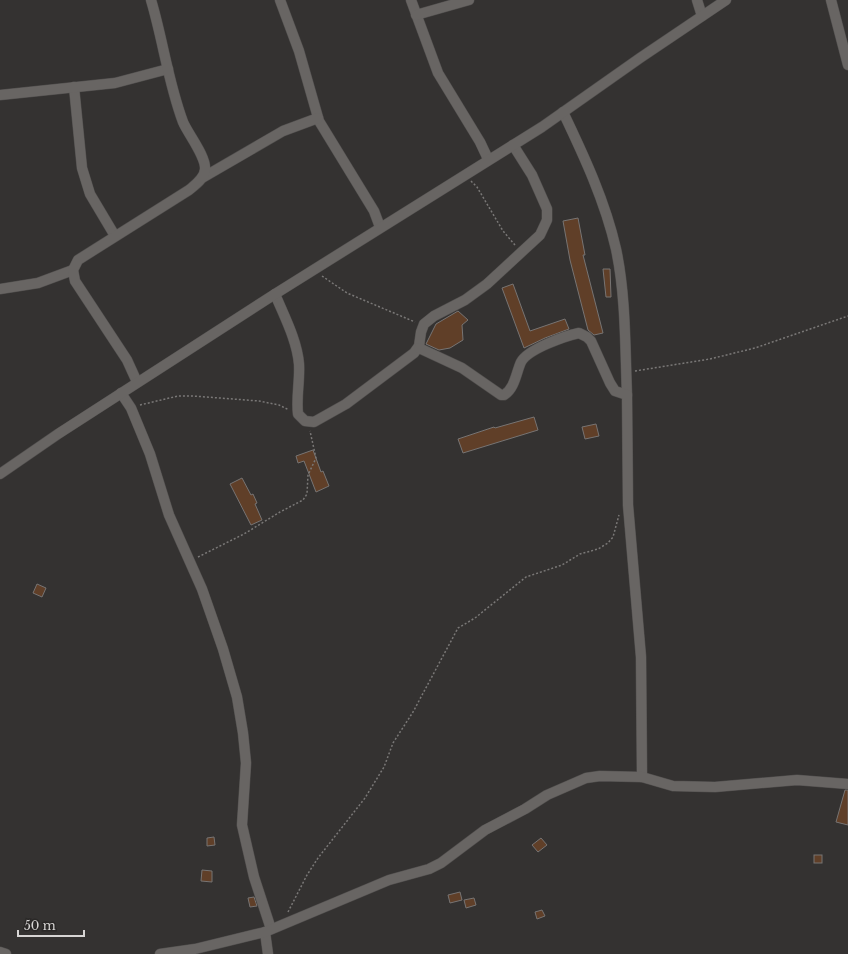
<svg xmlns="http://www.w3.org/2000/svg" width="848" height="954" viewBox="0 0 848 954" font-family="'Libre Baskerville',serif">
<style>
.building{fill:#603f28;stroke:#777473}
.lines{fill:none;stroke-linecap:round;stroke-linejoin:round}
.minor-casing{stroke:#504e4d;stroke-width:11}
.path{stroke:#7a7877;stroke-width:1.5;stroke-dasharray:2 2;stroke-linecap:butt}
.minor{stroke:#686563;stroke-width:10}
</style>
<rect width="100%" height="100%" fill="#343231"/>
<g class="building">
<path d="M578,218L585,255H583L603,333L594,335L588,330L570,260L563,221Z"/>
<path d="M603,269H610L611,297H606Z"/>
<path d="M513,284L530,331L565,319L569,329L545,338L524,348L502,288Z"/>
<path d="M458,311L468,320L462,325L463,340L450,348L439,350L426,344L436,324Z"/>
<path d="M534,417L538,430L463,453L458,439L494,427L495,428Z"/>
<path d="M596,424L599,436L585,439L582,427Z"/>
<path d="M313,450L321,472L323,471L329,486L316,492L304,461L298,463L296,456Z"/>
<path d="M242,478L251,495L253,494L257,503L255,504L262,520L251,525L230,484Z"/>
<path d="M37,584L46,588L42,597L33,593Z"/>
<path d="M845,790H848V825L836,822Z"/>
<path d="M214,837L215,845L207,846V838Z"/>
<path d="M541,838L547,845L538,852L532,845Z"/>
<rect x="814" y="855" width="8" height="8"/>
<path d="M202,870L212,871V882L201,881Z"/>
<path d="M460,892L462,900L450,903L448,895Z"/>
<path d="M254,897L257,906L250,907L248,898Z"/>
<path d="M474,898L476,905L466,908L464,900Z"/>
<path d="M542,910L545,916L537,919L535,912Z"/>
</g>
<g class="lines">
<defs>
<g id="minor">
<path d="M280,0L299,51L319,121L374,211L380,227"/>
<path d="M411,0L438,73L480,142L488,159"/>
<path d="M697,0L702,16"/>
<path d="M831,0L848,65"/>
<path d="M416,15L469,0"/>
<path d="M74,87L82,168L90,194L115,236"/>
<path d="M0,95L115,83L168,69"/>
<path d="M563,112C584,156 605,201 616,249C626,296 625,347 627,395"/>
<path d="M202,178L283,131L318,118"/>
<path d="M0,289L38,283L73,270"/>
<path d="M275,294C284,316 297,340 299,364C300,381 296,397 298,414L305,421L314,422L346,404L414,353L419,346L421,332L424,324L434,316L465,300L487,284L540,235L547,220V209L532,175L513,145"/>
<path d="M419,348L462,368L501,395H504C515,388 516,373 521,362C528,349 565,336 579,333L587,337L591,341L610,383L615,391L627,395L628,505L641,657L642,777"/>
<path d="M137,382L127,360L75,281L73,270L78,260L189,190C195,185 205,178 205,169C206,156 188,134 183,122C168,82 163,40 151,0"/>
<path d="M121,393L131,408L150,454L169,515L202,589L223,649L237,697L243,733L246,763L242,825L254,877L271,929"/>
<path d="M0,474L58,434L275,294L542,127L640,58L726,0"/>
<path d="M265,932L268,954"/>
<path d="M0,952L6,954"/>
<path d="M160,954L195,949L265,932L389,880L429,869L441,863L485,830L525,809L547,795L586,778L600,776L642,777L673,786L715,787L797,780L848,784"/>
</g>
</defs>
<use href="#minor" class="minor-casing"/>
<g class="path">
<path d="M471,181L477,187L503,231L515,245"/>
<path d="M322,276L347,293L415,322"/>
<path d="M635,371L710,359L755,348L848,316"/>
<path d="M140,405L178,396H193L259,401L279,405L289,410"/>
<path d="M198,557L244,534L280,512L303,500L307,494L308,475L316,458L310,431"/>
<path d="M288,912L307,875L318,858L365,798L384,767L393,743L413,712L458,628L475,618L526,577L562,565L580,554L598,549L608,543L613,537L619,515"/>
</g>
<use href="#minor" class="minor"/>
</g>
<path d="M18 930v6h66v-6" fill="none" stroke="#d7d5d4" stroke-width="2"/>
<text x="24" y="930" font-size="12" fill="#d7d5d4" stroke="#2a2827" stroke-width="3" paint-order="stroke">50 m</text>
</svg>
